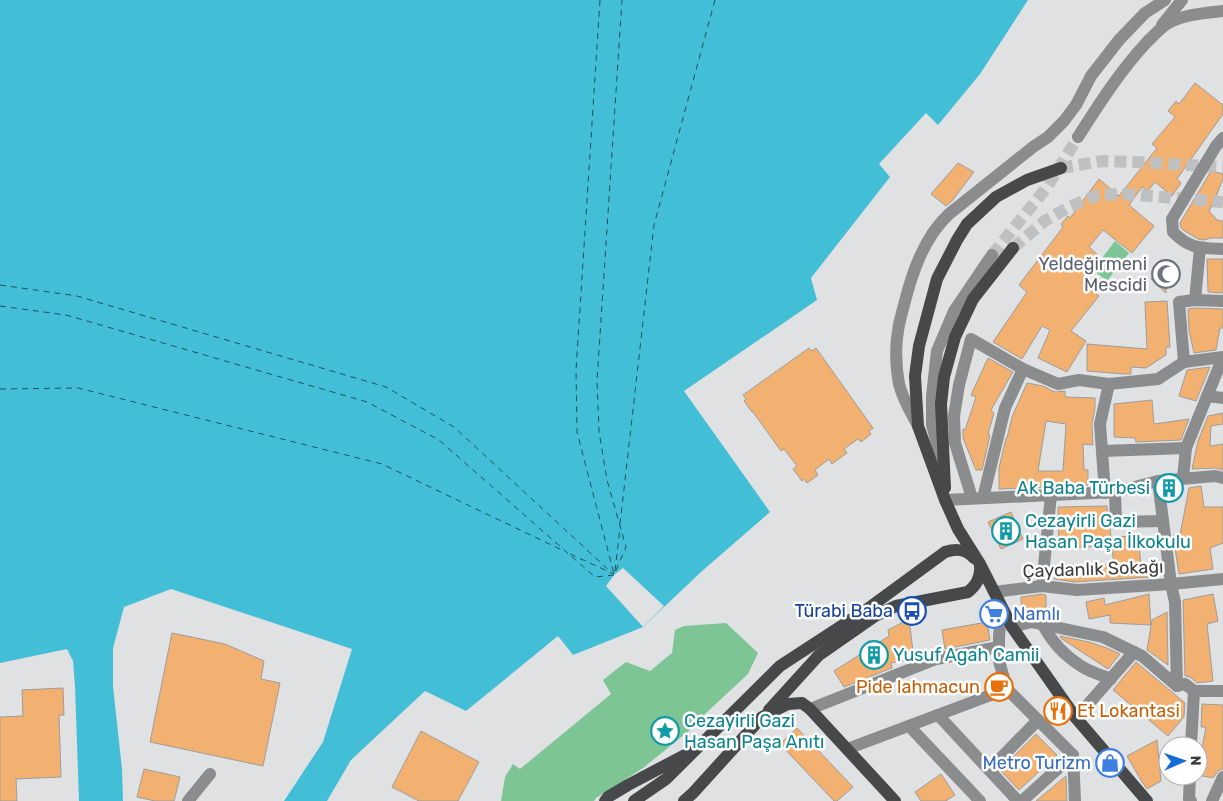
<svg xmlns="http://www.w3.org/2000/svg" width="1223" height="801" viewBox="0 0 1223 801" font-family="Rubik,sans-serif">
<style>
.green{fill:#7ec596}
.water{fill:#43bed7}
.pier{fill:#e0e1e3}
.lines{fill:none;stroke-linecap:round;stroke-linejoin:round}
.ferry{stroke:#1f525d;stroke-width:1;stroke-dasharray:6 5;stroke-linecap:butt}
.building{fill:#f2b170;stroke:#9e9c9b;fill-rule:evenodd}
.minor-tunnel{stroke:#bfc0c2;stroke-width:12;stroke-dasharray:12 6;stroke-linecap:butt}
.major-tunnel{stroke:#bfc0c2;stroke-width:12;stroke-dasharray:12 6;stroke-linecap:butt}
.minor{stroke:#8b8c8d;stroke-width:12}
.major{stroke:#464849;stroke-width:12}
.labels{text-anchor:middle;stroke-width:5;stroke-linejoin:round;paint-order:stroke}
.worship-label{font-size:18px;fill:#5b616d;stroke:#fff;text-anchor:end}
.culture-label{font-size:18px;fill:#0d838f;stroke:#fff;text-anchor:start}
.street-label{font-size:18px;fill:#3c3c3d;stroke:#fff}
.transit-label{font-size:18px;fill:#164399;stroke:#fff;text-anchor:end}
.shop-label{font-size:18px;fill:#366cbe;stroke:#fff;text-anchor:start}
.food-label{font-size:18px;fill:#c56008;stroke:#fff;text-anchor:end}
</style>
<rect width="100%" height="100%" fill="#e0e1e3"/>
<g class="green">
<path d="M1115,241L1129,253L1107,281L1093,270Z"/>
<path d="M726,623L758,653L748,674L705,714L701,721L643,768L596,798L594,801H501L505,777L513,764L520,769L611,694L603,680L626,662L650,671L672,653L675,630L684,626Z"/>
</g>
<path class="water" d="M0,0H1028L980,74L938,125L926,113L879,164L890,177L811,278L817,300L684,391L770,512L701,572L643,627L573,655L558,636L466,711L425,691L351,760L327,801H284L323,742L352,649L171,589L124,607L113,648V686L122,769L123,801H79L75,686L73,661L67,649L0,663Z"/>
<path class="pier" d="M623,568L664,606L643,627L606,586L614,575Z"/>
<g class="lines">
<g class="ferry">
<path d="M600,0L576,370L577,432L614,574"/>
<path d="M0,285L77,296L386,387L454,427L612,573"/>
<path d="M0,306L66,315L367,402L439,440L595,577L614,575L626,547L607,480L599,431L597,381L622,0"/>
<path d="M0,389L78,388L382,464L564,551"/>
<path d="M620,524L654,225L715,0"/>
<path d="M570,554L614,574"/>
<path d="M615,571L620,528"/>
</g>
</g>
<g class="building">
<path d="M1195,83L1223,105V114L1177,179L1181,183L1172,196L1155,182L1148,191L1142,187L1129,205L1154,226L1132,253L1103,230L1089,247L1098,255L1085,273L1089,276L1083,283L1099,296L1071,331L1086,341L1067,372L1038,358L1050,330L1042,326L1022,359L993,342L1027,292L1019,285L1063,227L1061,224L1068,216L1070,218L1099,179L1119,196L1157,148L1152,144L1175,117L1168,111L1176,101L1179,104Z"/>
<path d="M958,163L974,172L952,201L946,206L931,194Z"/>
<path d="M1211,171L1223,174V179L1213,204L1209,211L1217,220L1223,221V238H1211L1204,240L1198,239L1183,230L1181,228L1180,223Z"/>
<path d="M1207,259H1223V293L1208,292Z"/>
<path d="M1165,264L1166,293L1151,279Z"/>
<path d="M1167,301L1170,347H1166V355L1146,368L1131,367V374H1124L1087,371V344L1147,349L1145,302Z"/>
<path d="M1195,308L1223,309V328H1220L1216,350L1194,353L1189,330L1188,309Z"/>
<path d="M809,348L812,351L816,348L873,428L869,431L871,434L861,442L858,439L844,449L847,453L832,464L829,459L815,470L818,475L807,483L804,479L802,481L793,469L797,466L784,449L781,451L753,412H752L744,401L746,399L743,395Z"/>
<path d="M988,358L1013,372L991,410L994,413L988,434L990,435L982,470H976L963,438V429L965,430L976,397L971,395Z"/>
<path d="M1210,367L1196,401L1179,396L1187,370Z"/>
<path d="M1027,383L1043,386L1055,392L1065,391V397L1095,398V408L1092,424L1093,445L1083,444L1084,470H1088V485L999,489V468L1006,438H1007L1012,417ZM1046,421L1066,424L1063,471H1038Z"/>
<path d="M1152,400L1154,424L1189,419L1181,440L1136,442L1135,438L1114,437V404Z"/>
<path d="M1223,413V424L1211,426L1210,446L1223,444V470L1215,468L1192,469L1198,441L1208,416Z"/>
<path d="M1201,486L1204,507H1223V543L1210,548L1213,569L1179,574L1173,535H1180L1189,488Z"/>
<path d="M1107,506L1108,522L1110,527L1112,546L1059,548L1058,507Z"/>
<path d="M1011,512L1023,539L1001,549L988,522Z"/>
<path d="M1138,535L1141,565H1150L1151,577L1075,582L1054,579L1058,565H1114L1111,538Z"/>
<path d="M1042,594L1046,595V617L1032,614L1022,616L1021,597Z"/>
<path d="M1149,594L1151,625L1110,623V615L1089,619L1086,602L1104,598L1105,605Z"/>
<path d="M1213,594L1218,621L1207,624L1213,681L1197,683L1190,677L1185,676L1183,600Z"/>
<path d="M1167,612L1168,665L1147,650L1152,620Z"/>
<path d="M909,619L914,659L891,663L892,668L844,687L834,671L889,636L888,630Z"/>
<path d="M987,622L990,640L945,649L942,630Z"/>
<path d="M172,633L225,644L264,661L261,679L280,683L263,766L150,742Z"/>
<path d="M1060,636L1089,642L1107,648L1120,654L1108,669L1062,639Z"/>
<path d="M1136,662L1185,703L1184,717L1168,736L1113,690Z"/>
<path d="M63,688L64,715H59L61,777L16,779L17,801H0V717L23,716L22,690Z"/>
<path d="M1202,704L1223,705V769L1218,771L1213,778L1198,775V769L1206,727H1201Z"/>
<path d="M797,728L853,787L837,801H834L780,744Z"/>
<path d="M421,731L479,762L458,801H419L392,787Z"/>
<path d="M1036,734L1057,755L1019,790L1000,770Z"/>
<path d="M1157,740L1161,781L1147,789L1142,782L1127,756Z"/>
<path d="M144,769L180,777L174,801H155L137,797Z"/>
<path d="M941,774L955,795L946,801H921L915,792Z"/>
<path d="M1066,776L1067,801H1036Z"/>
</g>
<g class="lines">
<path class="minor-tunnel" d="M992,255L1047,187L1078,137"/>
<g class="major-tunnel">
<path d="M1061,168L1102,161L1135,162L1223,167"/>
<path d="M1013,248L1046,220L1071,206L1098,195L1124,194L1223,202"/>
</g>
<g class="minor">
<path d="M1162,25L1182,0"/>
<path d="M1078,137C1099,104 1120,71 1147,42C1154,35 1161,27 1170,22C1187,14 1205,13 1223,11"/>
<path d="M1223,138L1216,146L1172,219L1173,232C1190,249 1200,248 1223,249"/>
<path d="M1195,300L1200,248"/>
<path d="M1207,396L1223,398"/>
<path d="M918,426C911,412 903,400 899,384C896,367 895,348 898,331C899,322 902,313 904,305C912,273 924,237 949,214L1033,147L1048,137L1064,121L1076,105L1091,76L1119,40L1145,13L1165,0"/>
<path d="M1102,451L1186,448"/>
<path d="M941,459L932,425V396L937,351L954,311L992,255"/>
<path d="M1183,478L1186,448L1223,357L1184,362"/>
<path d="M1158,481L1171,584L1175,602L1177,686"/>
<path d="M1115,492L1116,522L1163,521"/>
<path d="M1105,493L1100,424L1109,384"/>
<path d="M972,498L955,443L954,416L959,385L971,339L1023,369L1058,384L1079,380L1109,384L1158,379L1184,362L1179,302L1195,300L1223,301"/>
<path d="M983,498L1005,408L1023,369"/>
<path d="M945,500L1115,492L1158,481L1215,476L1223,478"/>
<path d="M1042,586L1051,495"/>
<path d="M994,592L1042,586L1077,590L1171,584L1223,579"/>
<path d="M1002,609L999,636V661L1007,689L1073,755L1075,801"/>
<path d="M1043,625C1052,642 1065,656 1081,666C1090,672 1101,675 1111,679"/>
<path d="M1012,627L1031,622L1103,637L1142,656L1177,686"/>
<path d="M1177,686L1185,684L1194,691H1223"/>
<path d="M810,709L936,659L999,647"/>
<path d="M938,715L1018,801"/>
<path d="M1076,718L1134,652"/>
<path d="M909,726L980,801"/>
<path d="M1191,746L1194,691"/>
<path d="M847,749L1007,689"/>
<path d="M989,770L1038,720"/>
<path d="M1190,776L1189,799L1191,801"/>
<path d="M188,801L210,774"/>
<path d="M1022,801L1073,755"/>
<path d="M1212,801L1223,777"/>
</g>
<g class="major">
<path d="M1061,168L1027,180L996,197L967,224L957,240L937,279L919,346L915,376L918,426L945,500L958,529L980,564L1012,627L1076,718L1147,801"/>
<path d="M945,488L941,404L944,377L955,337L973,299L1013,248"/>
<path d="M769,710L819,655L875,616L896,606L968,592C977,585 981,577 980,566"/>
<path d="M605,801L608,797L628,785L685,755"/>
<path d="M634,801L666,779L780,666L866,610L945,552C957,548 966,549 974,558"/>
<path d="M684,801L693,793L762,717L788,704L802,703L810,709L895,801"/>
</g>
</g>
<defs>
<symbol id="mosque-ring" viewBox="-11 -11 22 22"><circle r="9.5" fill="#fff" stroke="#6b7280" stroke-width="1.5"/><path d="M3.5-4.9A6 6 0 1 0 3.5 4.9A5 5 0 1 1 3.5-4.9Z" fill="#6b7280"/></symbol>
<symbol id="building-ring" viewBox="-11 -11 22 22"><circle r="9.5" fill="#fff" stroke="#0f9aa8" stroke-width="1.5"/><path d="M-4-6H4V6H1V3H-1V6H-4ZM-2.5-4.3h1.7v1.8h-1.7ZM.8-4.3h1.7v1.8H.8ZM-2.5-1h1.7V.8h-1.7ZM.8-1h1.7V.8H.8Z" fill="#0f9aa8"/></symbol>
<symbol id="bus-ring" viewBox="-11 -11 22 22"><circle r="9.5" fill="#fff" stroke="#1a4fb4" stroke-width="1.5"/><path d="M-5-6H5V4H4V6H2V4H-2V6H-4V4H-5ZM-3.5-4V0h7V-4ZM-3.5 1.2v1.5H-2V1.2ZM2 1.2v1.5H3.5V1.2Z" fill="#1a4fb4"/></symbol>
<symbol id="supermarket-ring" viewBox="-11 -11 22 22"><circle r="9.5" fill="#fff" stroke="#3f7fe0" stroke-width="1.5"/><path d="M-6-5.5h2.5l.6 2H6L4.5 2H-2.5L-4.4-4H-6ZM-1.5 3.2a1.3 1.3 0 1 0 .1 0ZM3 3.2a1.3 1.3 0 1 0 .1 0Z" fill="#3f7fe0"/></symbol>
<symbol id="cafe-ring" viewBox="-11 -11 22 22"><circle r="9.5" fill="#fff" stroke="#e8710a" stroke-width="1.5"/><path d="M-5.5-4.5H6V0H3Q3 3.5 0 3.5H-2.5Q-5.5 3.5-5.5 0ZM3-3.2v2h1.7v-2ZM-6 4.5H4V6H-6Z" fill="#e8710a"/></symbol>
<symbol id="restaurant-ring" viewBox="-11 -11 22 22"><circle r="9.5" fill="#fff" stroke="#e8710a" stroke-width="1.5"/><path d="M-5-6h1v4h1v-4h1v4h1v-4h1v5L-1.5 .5V6h-2V.5L-5-1ZM5-6V6H3V1.5H1.5Q1.5-4 5-6Z" fill="#e8710a"/></symbol>
<symbol id="sight-ring" viewBox="-11 -11 22 22"><circle r="9.5" fill="#fff" stroke="#0f9aa8" stroke-width="1.5"/><path d="M0-6L1.8-2.2L6-1.7L2.9 1.2L3.7 5.4L0 3.3L-3.7 5.4L-2.9 1.2L-6-1.7L-1.8-2.2Z" fill="#0f9aa8"/></symbol>
<symbol id="shop-ring" viewBox="-11 -11 22 22"><circle r="9.5" fill="#fff" stroke="#3f7fe0" stroke-width="1.5"/><path d="M-5-2.5h2.3a2.7 3.5 0 0 1 5.4 0H5L5.5 6h-11ZM-1.5-2.5h3a1.5 2.3 0 0 0-3 0Z" fill="#3f7fe0"/></symbol>
</defs>
<g fill-rule="evenodd">
<use href="#mosque-ring" x="1150" y="258" width="32" height="32"/>
<use href="#building-ring" x="1153" y="472" width="32" height="32"/>
<use href="#building-ring" x="990" y="515" width="32" height="32"/>
<use href="#bus-ring" x="896" y="595" width="32" height="32"/>
<use href="#supermarket-ring" x="978" y="598" width="32" height="32"/>
<use href="#building-ring" x="858" y="639" width="32" height="32"/>
<use href="#cafe-ring" x="983" y="671" width="32" height="32"/>
<use href="#restaurant-ring" x="1042" y="695" width="32" height="32"/>
<use href="#sight-ring" x="649" y="715" width="32" height="32"/>
<use href="#shop-ring" x="1094" y="747" width="32" height="32"/>
</g>
<g class="labels">
<g class="worship-label">
<text x="1147" y="270">Yeldeğirmeni<tspan x="1147" dy="21">Mescidi</tspan></text>
</g>
<g class="culture-label">
<text x="1150" y="494" text-anchor="end">Ak Baba Türbesi</text>
<text x="1025" y="527">Cezayirli Gazi<tspan x="1025" dy="21">Hasan Paşa İlkokulu</tspan></text>
<text x="893" y="661">Yusuf Agah Camii</text>
<text x="684" y="727">Cezayirli Gazi<tspan x="684" dy="21">Hasan Paşa Anıtı</tspan></text>
</g>
<g class="street-label">
<text transform="translate(1093 569) rotate(-2)" y="6">Çaydanlık Sokağı</text>
</g>
<g class="transit-label">
<text x="893" y="617">Türabi Baba</text>
</g>
<g class="shop-label">
<text x="1013" y="620">Namlı</text>
<text x="1091" y="769" text-anchor="end">Metro Turizm</text>
</g>
<g class="food-label">
<text x="980" y="693">Pide lahmacun</text>
<text x="1077" y="717" text-anchor="start">Et Lokantasi</text>
</g>
</g>
<g transform="translate(1183 761) rotate(88)"><circle r="24" fill="#ffffff" stroke="#b1b1b1"/>
<path d="M0-4L9 19L0 12L-9 19Z" fill="#146cd6"/>
<text y="-8" font-size="14" font-weight="bold" text-anchor="middle" fill="#3c3c3d">N</text>
</g>
</svg>
